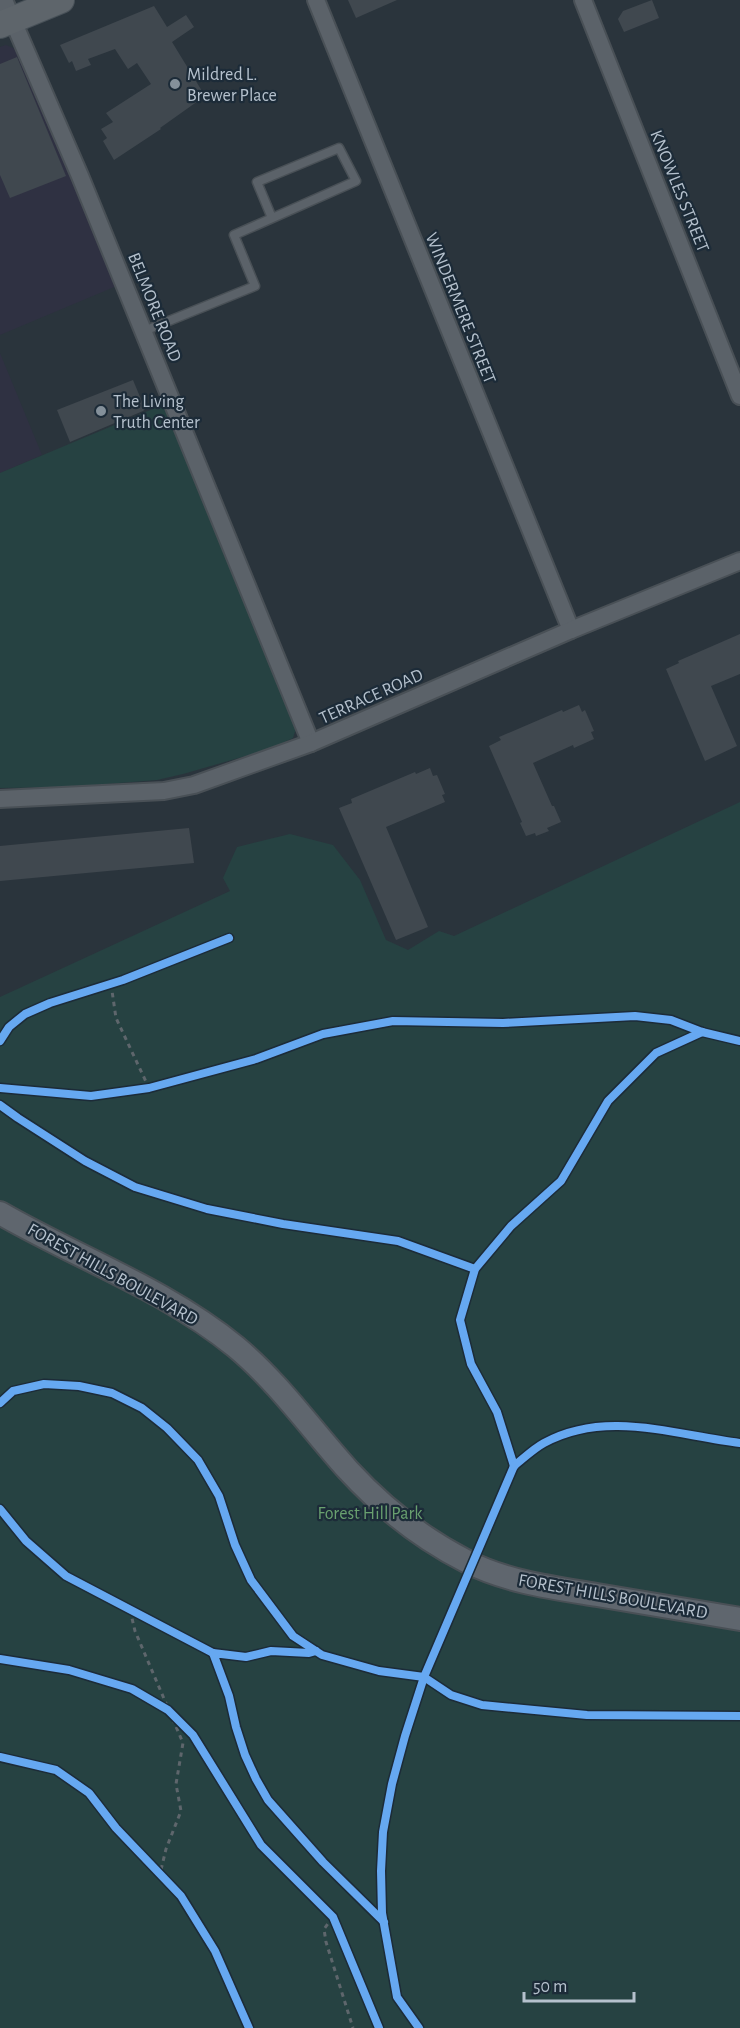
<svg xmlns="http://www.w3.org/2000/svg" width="740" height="2028" viewBox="0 0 740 2028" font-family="'Alegreya Sans',sans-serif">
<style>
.medical{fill:#2f3142}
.green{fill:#264242}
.building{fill:#40484f}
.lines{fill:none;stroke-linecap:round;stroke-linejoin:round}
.lane-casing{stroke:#495056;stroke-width:11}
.street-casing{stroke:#495056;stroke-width:20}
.secondary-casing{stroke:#495056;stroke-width:26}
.primary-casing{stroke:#485158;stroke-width:28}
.path{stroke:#5e666c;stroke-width:3;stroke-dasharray:4.5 4.5;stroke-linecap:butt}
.lane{stroke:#5b6269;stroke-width:8}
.street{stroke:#5b6269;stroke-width:16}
.secondary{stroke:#5f666e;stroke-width:22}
.primary{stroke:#5e656b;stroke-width:26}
.cycleway-casing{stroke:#1c2b38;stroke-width:11}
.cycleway{stroke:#66a8f1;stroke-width:8}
.poi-dot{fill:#84909a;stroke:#1c2b38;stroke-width:2}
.labels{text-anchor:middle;stroke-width:4.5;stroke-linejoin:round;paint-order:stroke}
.poi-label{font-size:18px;fill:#b5c1cd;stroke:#1c2b38;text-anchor:start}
.street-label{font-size:18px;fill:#b5c1cd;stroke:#1c2b38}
.park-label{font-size:18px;fill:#69a06f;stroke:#1c2b38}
</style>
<rect width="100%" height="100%" fill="#2a343c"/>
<g class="medical">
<path d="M6,45L18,50L119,285L0,335V47Z"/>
<path d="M0,353L42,455L0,473Z"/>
</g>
<g class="green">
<path d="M167,403L298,722L293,738L270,749L183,774L157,780L68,787L0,788V473Z"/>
<path d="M740,802V2028H0V997L230,891L223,878L237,847L290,834L333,845L360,880L386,940L408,950L439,931L454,936Z"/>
</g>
<g class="building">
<path d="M348,0H397L356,18Z"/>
<path d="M652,0L659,18L624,32L618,19L623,11Z"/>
<path d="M154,6L167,27L186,15L194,27L172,42L205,96L160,128L161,129L114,160L103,141L107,138L101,129L113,122L106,113L151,84L137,63L128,69L115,49L88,59L91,65L76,71L72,61L69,63L60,45Z"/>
<path d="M17,57L66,176L10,198L0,175V64Z"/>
<path d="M133,380L145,409L143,411L70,442L57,410Z"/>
<path d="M740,634V674L711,686L737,746L705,761L666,669L679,663L678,661Z"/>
<path d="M579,705L582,712L585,710L594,731L591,732L594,739L574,748L573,745L533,763L552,806H554L561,822L547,828L549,831L536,836L535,833L526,836L520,823L522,822L489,746L501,740L499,737L562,710L563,712Z"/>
<path d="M430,768L433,776L437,775L445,794L442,795L445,802L386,827L428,927L396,940L339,808L352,803L351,799L415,772L416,774Z"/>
<path d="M189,828L194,863L0,881V846Z"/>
</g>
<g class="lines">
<defs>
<path id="lane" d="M144,331L255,286L234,235L356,181L339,148L257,182L272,218"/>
<g id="street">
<path d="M4,0L80,176L311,743"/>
<path d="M316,0L571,630"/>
<path d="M583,0L740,396"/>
<path d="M0,799L164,791L194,785L311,743L571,630L740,561"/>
</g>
<path id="secondary" d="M0,1213C78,1258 165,1289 236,1347C279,1383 311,1429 348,1470C382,1507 421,1538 466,1561C506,1582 554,1588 597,1595C645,1603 692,1611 740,1619"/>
<path id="primary" d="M0,25L61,0"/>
</defs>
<use href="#lane" class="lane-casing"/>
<use href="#street" class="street-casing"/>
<use href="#secondary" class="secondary-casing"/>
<use href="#primary" class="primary-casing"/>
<g class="path">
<path d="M111,984L116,1018L149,1088"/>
<path d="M0,1041L9,1027L25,1014L50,1003L123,980L229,938"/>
<path d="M0,1105L18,1118L85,1161L135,1187L207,1209L283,1224L398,1241L475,1269"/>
<path d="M130,1610L135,1631L183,1743L176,1784L181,1811L166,1849L160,1874"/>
<path d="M0,1659L69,1670L132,1689L168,1710L193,1735L261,1845L333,1917L379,2028"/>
<path d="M0,1757L56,1770L89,1793L116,1828L181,1896L215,1951L249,2028"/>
<path d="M333,1917L324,1929L326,1942L353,2028"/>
</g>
<use href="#lane" class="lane"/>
<use href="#street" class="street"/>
<use href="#secondary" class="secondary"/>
<use href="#primary" class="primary"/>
<defs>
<g id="cycleway">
<path d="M0,1041L9,1027L25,1014L50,1003L123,980L229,938"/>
<path d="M0,1088L91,1096L149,1088L256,1059L323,1034L393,1021L503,1023L635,1016L671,1020L702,1032L740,1041"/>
<path d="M0,1105L18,1118L85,1161L135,1187L207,1209L283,1224L398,1241L475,1269"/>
<path d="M0,1403L13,1391L44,1384L79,1386L112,1393L142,1408L167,1428L198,1460L219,1496L235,1545L251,1580L293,1636L322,1655L379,1671L424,1677L451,1695L482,1705L587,1715L740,1716"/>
<path d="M514,1466L497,1412L471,1364L460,1320L475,1269L511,1226L561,1181L608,1101L656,1053L702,1032"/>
<path d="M0,1509L26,1541L66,1576L213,1653"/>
<path d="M316,1651L309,1653L271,1651L246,1657L213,1653L229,1696L236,1727L245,1755L256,1779L268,1800L323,1862L384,1922"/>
<path d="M0,1659L69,1670L132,1689L168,1710L193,1735L261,1845L333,1917L379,2028"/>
<path d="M0,1757L56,1770L89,1793L116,1828L181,1896L215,1951L249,2028"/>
<path d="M419,2028L397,1997L382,1913L381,1871L383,1832L392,1784L405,1736L424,1677L514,1466C524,1458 533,1449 544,1443C606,1409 674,1435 740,1443"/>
</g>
</defs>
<use href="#cycleway" class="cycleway-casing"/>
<use href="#cycleway" class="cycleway"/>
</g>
<g class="poi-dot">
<circle cx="175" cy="84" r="6"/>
<circle cx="101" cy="411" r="6"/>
</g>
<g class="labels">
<g class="poi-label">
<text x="187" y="80">Mildred L.<tspan x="187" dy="21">Brewer Place</tspan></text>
<text x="113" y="407">The Living<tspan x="113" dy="21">Truth Center</tspan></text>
</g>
<g class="street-label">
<text transform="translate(680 191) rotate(68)" y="6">KNOWLES STREET</text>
<text transform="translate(155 307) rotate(68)" y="6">BELMORE ROAD</text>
<text transform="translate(461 308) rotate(68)" y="6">WINDERMERE STREET</text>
<text transform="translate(371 696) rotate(-24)" y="6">TERRACE ROAD</text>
<text transform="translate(113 1274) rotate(29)" y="6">FOREST HILLS BOULEVARD</text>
<text transform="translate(613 1596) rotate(10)" y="6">FOREST HILLS BOULEVARD</text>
</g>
<g class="park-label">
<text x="370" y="1519">Forest Hill Park</text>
</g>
</g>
<path d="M524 1992v9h110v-9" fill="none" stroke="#b5c1cd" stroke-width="3"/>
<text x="533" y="1992" font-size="18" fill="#b5c1cd" stroke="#1c2b38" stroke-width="4.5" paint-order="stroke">50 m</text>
</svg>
